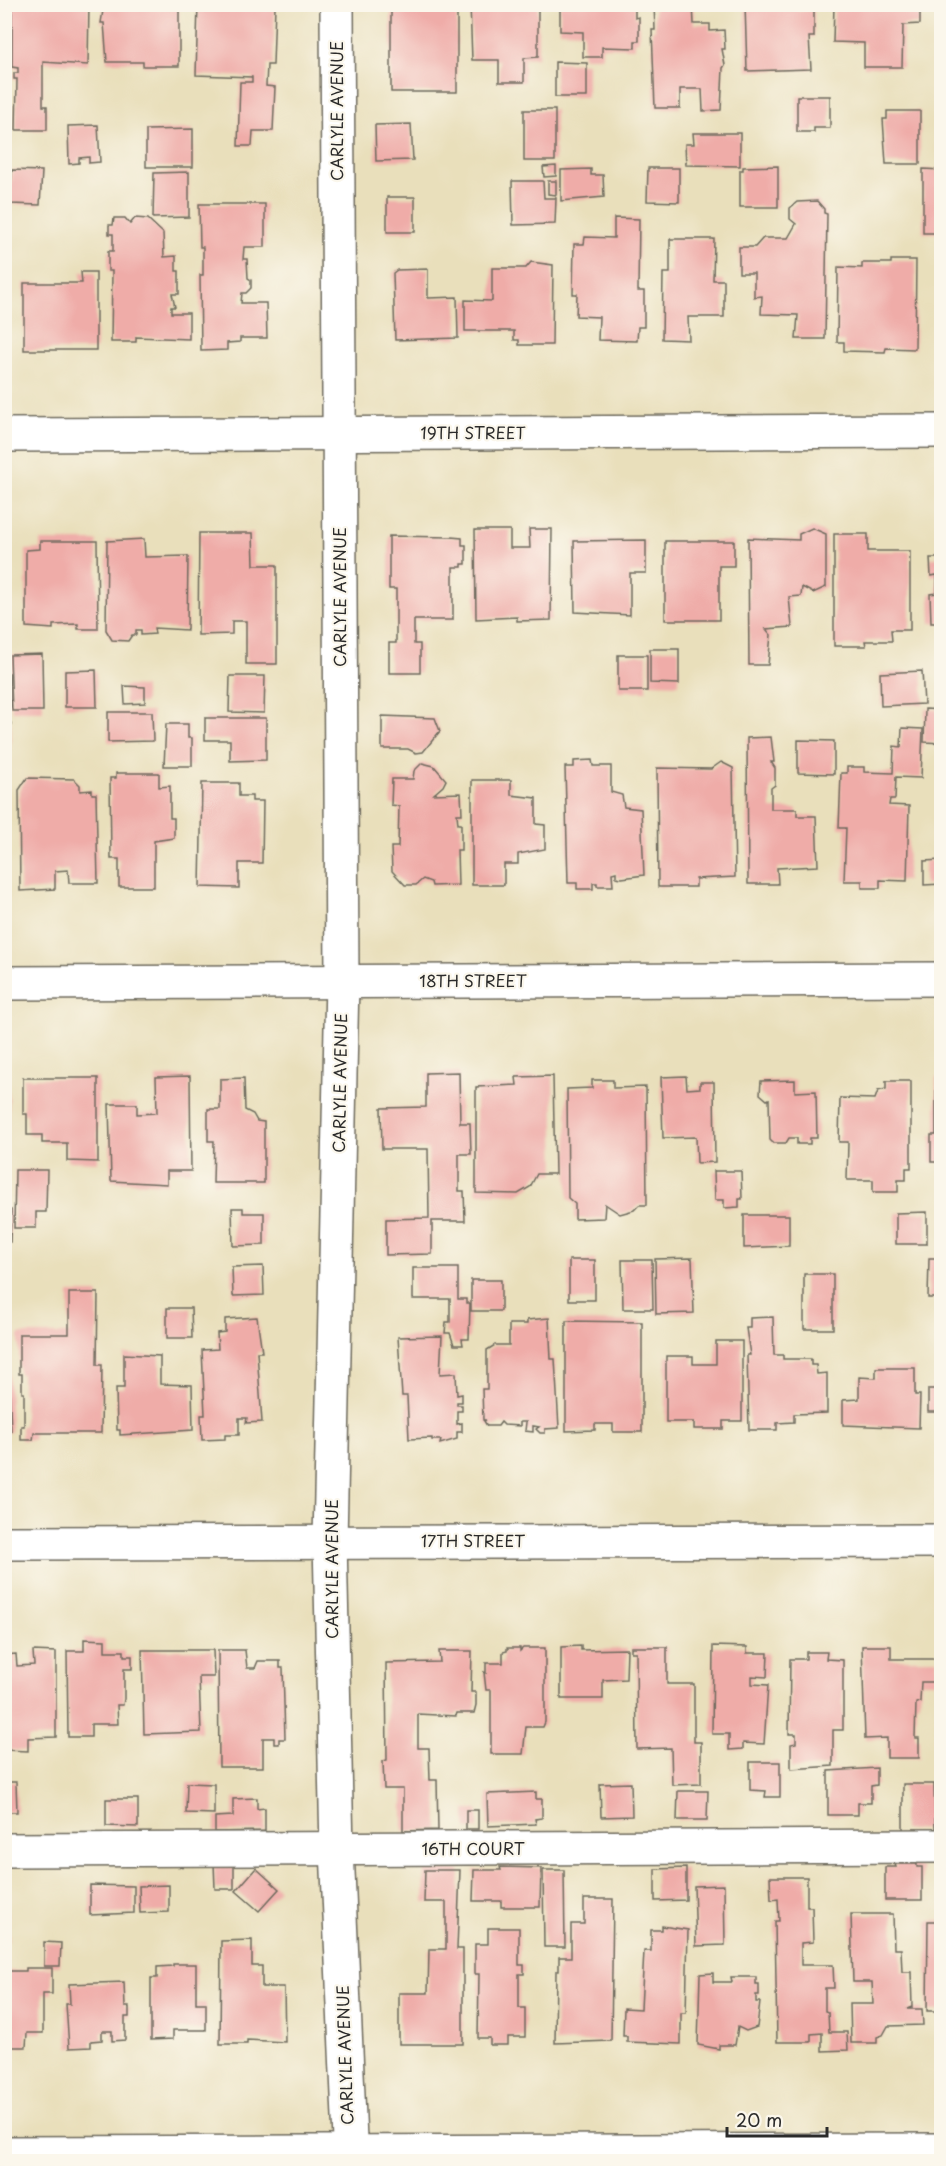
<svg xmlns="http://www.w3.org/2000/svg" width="946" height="2166" viewBox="0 0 946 2166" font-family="'Playpen Sans',sans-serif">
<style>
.building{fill:#efaca8}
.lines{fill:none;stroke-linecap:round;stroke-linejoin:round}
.minor-casing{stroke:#6e6a5d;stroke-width:36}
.minor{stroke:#fff;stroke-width:33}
.labels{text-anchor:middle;stroke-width:4.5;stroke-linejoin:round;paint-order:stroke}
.street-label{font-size:16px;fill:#2b2b2b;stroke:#fbf7ec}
</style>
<rect width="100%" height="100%" fill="#fbf7ec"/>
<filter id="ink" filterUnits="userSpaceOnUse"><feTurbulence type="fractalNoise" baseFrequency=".0167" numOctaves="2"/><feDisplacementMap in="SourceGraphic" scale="12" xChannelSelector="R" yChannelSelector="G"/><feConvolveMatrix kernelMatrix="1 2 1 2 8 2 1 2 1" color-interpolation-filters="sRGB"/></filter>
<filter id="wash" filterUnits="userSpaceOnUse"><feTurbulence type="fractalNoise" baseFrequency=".008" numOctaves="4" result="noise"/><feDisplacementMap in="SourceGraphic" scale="24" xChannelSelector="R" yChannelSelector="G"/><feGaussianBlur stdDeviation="1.35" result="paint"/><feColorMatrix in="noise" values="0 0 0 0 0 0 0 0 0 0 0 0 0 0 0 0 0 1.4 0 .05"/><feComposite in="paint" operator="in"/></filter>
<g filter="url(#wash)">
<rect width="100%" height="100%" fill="#e9dfbb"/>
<g id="blocks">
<g class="building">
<path d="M12,4H89L88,65L43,62V106H47V130H16L17,79H14V73H18V68L12,67Z"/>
<path d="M104,4H179V66H143V62H107L104,23H101Z"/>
<path d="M198,4L275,6L273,65H267L266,86L275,87L273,131H253L252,146H238L240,82H252V77L196,75Z"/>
<rect x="391" y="4" width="66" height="88"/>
<path d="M470,4H538V57L524,58V82H499V60H472Z"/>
<path d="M560,4H635V18L639,17V41H635V48L602,47V57H583V32L560,31Z"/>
<path d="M654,4H693L694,24H710V31L724,30L725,49H722L725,65L723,68L721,110L703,111L702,89H680V108H655L652,30H655Z"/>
<path d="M745,4L797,5L798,11L814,10V37H809L811,69L747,71Z"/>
<path d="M834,4H920V24L903,25L902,67H864V43L833,42Z"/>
<path d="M555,62L587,63V97H555Z"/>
<path d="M797,96H830V128H814V132H797Z"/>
<rect x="524" y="110" width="31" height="51"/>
<path d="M887,111H920V164H886L883,119H887Z"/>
<path d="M4,112H9L10,140H4Z"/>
<path d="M411,124L413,160L376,161L375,125Z"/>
<path d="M98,125L100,162L89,163V157L79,158V163L69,164L68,126Z"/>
<path d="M193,129V167H146V130Z"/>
<path d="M693,133H740V166L686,165L685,144H694Z"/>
<path d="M556,166V176L544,177L543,167Z"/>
<path d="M778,166V207H740V170H743V167Z"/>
<path d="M648,168H679V202L647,201Z"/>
<path d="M591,169V175H603L604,197L561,201V170Z"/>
<path d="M923,169L942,170V233H923Z"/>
<path d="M12,170L42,171L40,205L10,204Z"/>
<path d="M189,172V217L153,218L154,173Z"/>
<path d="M512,181H543L544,198H556L555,224L513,225Z"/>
<path d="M548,181H556V195L548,194Z"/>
<rect x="387" y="197" width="28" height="35"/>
<path d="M817,201L824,209V213L827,214L825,339H796L798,315L761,314L762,296L754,297V273H739V247H755L763,238H788L796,224L790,219V208L797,202Z"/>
<path d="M199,204H265V247H244L243,259H247L248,278L251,280V288L246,293H242L241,303H266L267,338H240V342L227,343V350L201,351L200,275H203V247H200Z"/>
<path d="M114,218H125L130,224L135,218L148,219L163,233L164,257L176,256V271H179V294H172L175,307H171V313H189V339L136,337V342H111L112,271H108V251H113V234H109V225H113Z"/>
<path d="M614,218L639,219L638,291H644V327H638L637,341L598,340L599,317L576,316L577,294H573L574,244H584L585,237L614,238Z"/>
<path d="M670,239H714L713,280H724V317H688L689,340L662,339L663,273H670Z"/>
<path d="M891,260H916L915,349L886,348L885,352L844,351V342H837L838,267L862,268V263H891Z"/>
<path d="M531,262L553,265L552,345H519V340H514V331H465V300L492,301V268H526Z"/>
<path d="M428,269V298L457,297L458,338L395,340L393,273L397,270Z"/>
<path d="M81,272H96V350H24V283H82Z"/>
<path d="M812,528L826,534V587L813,593L802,587L801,596L789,597L792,627L766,629L771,635L768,665H749L748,538L799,540V534Z"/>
<path d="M529,529H552L551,620L517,621V617L476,619L475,530H510V548H530Z"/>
<path d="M199,533H253L254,565H277V664H246V621H232V634L198,635Z"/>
<path d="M834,534H868V551H910V630H891L892,641H865L866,646H834Z"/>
<path d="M938,535H942V623H931L930,594L937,593V575L931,576L930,558H938Z"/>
<path d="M389,536L451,537L462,538V545H466V564H462V567H453V620H414V644H420V673H389V643H396V589H389Z"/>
<path d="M144,539L145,557L188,556L187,630L154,628L155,634L141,635V630H136V635H132L128,641L112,640L106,630L107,541Z"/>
<path d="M646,540V573H630V615L575,612L574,541Z"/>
<path d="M40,541H97L98,629H78V624L53,625V629L26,627V550L40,549Z"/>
<path d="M665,541H734V566H719V620H665Z"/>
<path d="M650,649H679V684L650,683Z"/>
<path d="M42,654L43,711H12L10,655Z"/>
<rect x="618" y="655" width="29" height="36"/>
<path d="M96,670L97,707H65V671Z"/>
<path d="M922,671L924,704L881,706L880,673Z"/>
<path d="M4,673H9L10,707H4Z"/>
<path d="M230,676H265L264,713L229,712Z"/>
<path d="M124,686L145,687V703L125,704Z"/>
<path d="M925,709L942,710V743L924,742Z"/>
<path d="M108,712H152L153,741L108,742Z"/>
<path d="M382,716L435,718L440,731L423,752L416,753L408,749H382Z"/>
<path d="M205,718H266V760L230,761V740H205Z"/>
<path d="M4,723H11L10,752H4Z"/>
<path d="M166,724H188V738H192V766H164Z"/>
<path d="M902,728L923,729L921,778L896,777L895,799H890L889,805L909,806L907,881L880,880V888H862V881H844L846,828H839L841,773H847V767H864V772L893,773L894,746L901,747Z"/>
<path d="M771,737L774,762H771L775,768V785L771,788V809H797V816H816L818,866L777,868L778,884H748L747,738Z"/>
<path d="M798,740L834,741V774L798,773Z"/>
<path d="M592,760L593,766H611V792L622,795L624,807L641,809L644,875L622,878L616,877V872L612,873L613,886H597V883H593V889H577V883H568L565,767H574V761Z"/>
<path d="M721,762L733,768L735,877L696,879V887H658L657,768L711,769Z"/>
<path d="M422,763L434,766L446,780L443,786L434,794L461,793L462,814H457L458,824H461V850H457L458,885L432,886L431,882L423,879L416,885H405L392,871L391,847H398L399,806L391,805L392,779H413L414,771Z"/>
<path d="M116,773H159V787L170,786V818H174V838L154,841V887H119V859H111L110,778H116Z"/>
<path d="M27,778L74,779L80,785V791L92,790V794H96L98,883H69L68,870L55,871V889L20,891L19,790Z"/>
<path d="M472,780H511V795L536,798V824L545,825V849L518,854V864H504V885H472Z"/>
<path d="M202,783H239V796H252V801H263L262,863H239V888L200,887Z"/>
<path d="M942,860V884L924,885V861Z"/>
<path d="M459,1072L460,1123H470L471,1154H459V1191H464L465,1221H432V1254L386,1255V1219L429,1218L428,1149H382L381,1108L426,1107V1073Z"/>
<path d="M190,1076L191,1171H167V1184L111,1181L109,1104H137V1114L157,1113L156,1077Z"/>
<path d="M553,1076L555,1174H537L530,1187L518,1194L476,1193V1087L517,1085L516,1077Z"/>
<path d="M686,1076L687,1089L700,1088V1082H714L715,1162L697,1163L696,1137L663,1138L661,1077Z"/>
<path d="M23,1078H98V1162L67,1161V1143H42V1135H27V1114H23Z"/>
<path d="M244,1078L245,1110L253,1114L257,1121L264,1122V1183H213L214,1141H208V1109H220V1079Z"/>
<path d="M936,1078H942V1162H931V1135H936Z"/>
<path d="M592,1080H613V1088L646,1087L647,1205H639L634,1210L620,1214L605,1204L604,1218L575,1219V1204L568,1198L567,1089L592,1088Z"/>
<path d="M795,1080V1092L816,1091L817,1138H810V1144H797V1138H789L786,1143H773L770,1140L769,1099L767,1100L760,1094L761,1081Z"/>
<path d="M886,1081H911V1168H906V1180H898V1192H873V1180H847L848,1142H839L840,1098L875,1099L878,1091L886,1089Z"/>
<rect x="4" y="1092" width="5" height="33"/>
<path d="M15,1170H47L46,1212H36V1228H14Z"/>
<path d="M714,1171H741L742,1199H739V1207L724,1208V1200H715Z"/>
<path d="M232,1208H243V1213H264V1245L233,1246Z"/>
<path d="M4,1210H11L10,1242H4Z"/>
<path d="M927,1212V1244H896V1213Z"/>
<path d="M744,1215H789V1246L744,1248Z"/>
<path d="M692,1258L694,1313L656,1314L655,1259Z"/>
<path d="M929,1258H942V1298H928Z"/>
<rect x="569" y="1260" width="26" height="40"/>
<path d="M622,1260H652L653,1309H623Z"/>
<path d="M263,1266L264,1295L233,1296L232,1267Z"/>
<path d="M413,1268H458V1299H466V1303H470L469,1339H462L463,1345H454L450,1333H445L446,1322H450V1299H413Z"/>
<rect x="804" y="1274" width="29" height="55"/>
<rect x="471" y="1280" width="30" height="31"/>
<path d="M69,1293H98L97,1365H102L101,1433H34L33,1440H21V1426H24V1393H22V1374H19V1334H69Z"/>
<path d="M167,1308H191L192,1338H167Z"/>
<path d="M257,1317L262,1352H257L262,1422L246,1423L247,1418H239V1435H225V1439L202,1440L201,1415H205L202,1350L218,1349L217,1333L225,1332V1319Z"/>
<path d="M773,1317L774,1355H783V1359H811V1365H816L817,1374L827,1373V1413L794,1414V1422L777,1423V1430H749L747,1355H750L746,1328H750V1318Z"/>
<path d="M549,1318L551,1359H555L559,1428L545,1429V1433H540L536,1429L539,1427L533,1426V1432L525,1431L526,1422H520V1426L504,1425L501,1422L498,1426H487L484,1421L486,1420H483L482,1389H487V1350L495,1345H509V1324H527V1320Z"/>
<path d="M566,1321L642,1322V1432H613V1424H595V1430L566,1431Z"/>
<path d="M442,1336L440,1374L456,1373L457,1395L462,1394V1402H457V1405H462V1411H457V1424L462,1423V1432H457V1439L440,1444L441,1440H432V1438L409,1439L407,1396H402L398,1337Z"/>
<path d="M716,1341H742V1421H723V1429H694V1422H666V1356H693V1364H716Z"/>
<path d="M124,1354L160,1356V1384L192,1385L193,1430L120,1435V1430H117L116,1388H124Z"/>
<path d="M4,1358H8L11,1432H4Z"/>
<path d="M876,1368H915V1395H920L919,1428L843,1425V1400L859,1399V1377L876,1378Z"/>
<rect x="928" y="1389" width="14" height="23"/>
<path d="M84,1639L105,1640V1651H124V1656H132V1669H124V1699L123,1705H117L118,1724H91V1737H68L67,1651H84Z"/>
<path d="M581,1646V1650L627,1649L626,1679L603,1680V1699H561V1647Z"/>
<path d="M713,1646L747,1647V1653H768L767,1677L752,1676V1684L768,1685L764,1744L743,1743V1749L729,1750V1734H712Z"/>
<path d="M862,1646H891V1659H937V1682H921L920,1702L916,1703L915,1738H919V1758H887V1738L865,1739Z"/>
<path d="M631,1647H667V1684H694V1742H701V1784L672,1785L671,1748L637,1749L636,1652H631Z"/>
<path d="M507,1648H520V1651L523,1648H545V1722L543,1727H526L523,1754H491V1690H486L484,1672L486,1673V1663H503V1652L507,1651Z"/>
<path d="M142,1650H213L214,1677H199L201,1732L144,1734Z"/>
<path d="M218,1650H245L247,1668H255L258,1661H280V1668H283L285,1739H279V1744H274V1738H263V1767H219Z"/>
<path d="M33,1651L56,1652V1737L28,1738V1751L4,1750V1655L16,1654L17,1666L34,1665Z"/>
<path d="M439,1651H472L471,1692H476V1705L474,1713H457L456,1716L418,1714V1748H429L430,1780H437L438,1830L403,1831V1789H384L383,1761L387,1760L386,1663L440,1662Z"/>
<path d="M806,1652H827L826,1659L843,1660V1730H833V1766L791,1769V1744L796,1743V1734H789L790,1659H806Z"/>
<path d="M750,1762H780V1797H765L766,1791L750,1790Z"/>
<path d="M877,1768V1785L871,1786V1803H858V1815H828V1771Z"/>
<path d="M4,1782H16L17,1812H4Z"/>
<path d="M187,1783L214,1784V1814L186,1813Z"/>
<path d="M631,1783L632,1816L601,1817L600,1784Z"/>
<path d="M903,1784H934L935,1829L903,1830Z"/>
<path d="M678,1791H708L707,1820H677Z"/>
<path d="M536,1792V1799H542V1818L535,1819L536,1824L488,1826L487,1794Z"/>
<path d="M257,1798V1809L265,1808V1831L215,1832V1817L233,1816V1799Z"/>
<path d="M106,1799H138V1827L106,1826Z"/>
<rect x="466" y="1810" width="12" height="19"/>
<path d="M214,1863H234V1889H215Z"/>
<path d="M895,1864H917V1867H922V1900H885V1867H896Z"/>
<path d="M500,1867L541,1868L540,1907H501V1901H473L474,1870H501Z"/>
<path d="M256,1868L279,1889L259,1911L236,1891Z"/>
<path d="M686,1868V1900L655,1901V1869Z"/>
<path d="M425,1870H460L457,1949H463V2044H399V1993H428L429,1949H446V1902H424Z"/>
<path d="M543,1870H564L565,1947H544Z"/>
<path d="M770,1877H807V1907H812L813,1942L801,1943V1965H833L834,1988H825V2011L828,2012L829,2032H847L848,2050L822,2051V2033L811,2034V2042H777L775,1921H779L778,1899L771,1900Z"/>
<path d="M90,1885L134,1886V1913L90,1915Z"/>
<path d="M169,1885V1912L140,1913L139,1886Z"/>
<path d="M724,1885L725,1945L696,1946L694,1886Z"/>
<path d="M584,1899H613L611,2041L555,2043L556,1971H559V1957H571V1924H584Z"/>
<path d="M4,1908H8L9,1941H4Z"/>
<path d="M851,1914H893L894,1949H901L902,1972H911L912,2007L907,2009H922L923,2025L888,2026L883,2035L877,2037V2043H851L850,2004H873L872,1982H853Z"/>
<path d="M928,1921H942V2011H927Z"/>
<path d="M662,1926L688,1930L686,2013H681V2044L627,2042V2036H623L624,2008L641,2009L644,1951H651V1930H662Z"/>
<path d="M488,1928H519V1965H524V1974H519V2008H525V2037H508V2045H490V2038H478L479,1974H475V1944H488Z"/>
<path d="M252,1940V1966H262V1987H284L285,2042L247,2040V2044H220L221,1941Z"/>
<path d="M44,1942L61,1943L60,1966H44Z"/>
<path d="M173,1964H196V2003H206V2030H173V2039L151,2040V1978H157V1967L173,1966Z"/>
<path d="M26,1968H52V1994H43V2033H27L26,2047H4V1971H26Z"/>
<path d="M713,1973V1982H732L731,1977H756V1984H759V1995H756V2002H760L757,2027L746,2031L738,2027L735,2045H719V2049L698,2045L700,1974Z"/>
<path d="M124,1982L125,2007H129V2017H125V2040L112,2041V2031H102V2040L91,2041V2047L69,2048L66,2004H70L69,1984Z"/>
</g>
</g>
</g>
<g filter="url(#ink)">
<use href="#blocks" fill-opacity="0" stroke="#6e6a5d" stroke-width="1.5"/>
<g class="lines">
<defs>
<g id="minor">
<path d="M337,4L342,981L330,1541L337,1849L351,2162"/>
<path d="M4,435L942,431"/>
<path d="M4,983L942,979"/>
<path d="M4,1543L942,1541"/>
<path d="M4,1850L942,1846"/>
<path d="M4,2153L942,2150"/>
</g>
</defs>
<use href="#minor" class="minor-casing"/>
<use href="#minor" class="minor"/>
</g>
</g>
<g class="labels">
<g class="street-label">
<text transform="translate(337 111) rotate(-90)" y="6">CARLYLE AVENUE</text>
<text x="473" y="439">19TH STREET</text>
<text transform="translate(340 597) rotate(-90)" y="6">CARLYLE AVENUE</text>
<text x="473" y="987">18TH STREET</text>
<text transform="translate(340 1083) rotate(-89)" y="6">CARLYLE AVENUE</text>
<text x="473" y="1547">17TH STREET</text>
<text transform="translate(332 1569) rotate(-90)" y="6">CARLYLE AVENUE</text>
<text x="473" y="1855">16TH COURT</text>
<text transform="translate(345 2055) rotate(-92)" y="6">CARLYLE AVENUE</text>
</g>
</g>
<rect width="946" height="2166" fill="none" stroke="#fbf7ec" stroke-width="24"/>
<path d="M727 2127v9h100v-9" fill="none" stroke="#2b2b2b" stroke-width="3"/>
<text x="736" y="2127" font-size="18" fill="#2b2b2b" stroke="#fbf7ec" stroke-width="4.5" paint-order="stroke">20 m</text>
</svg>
